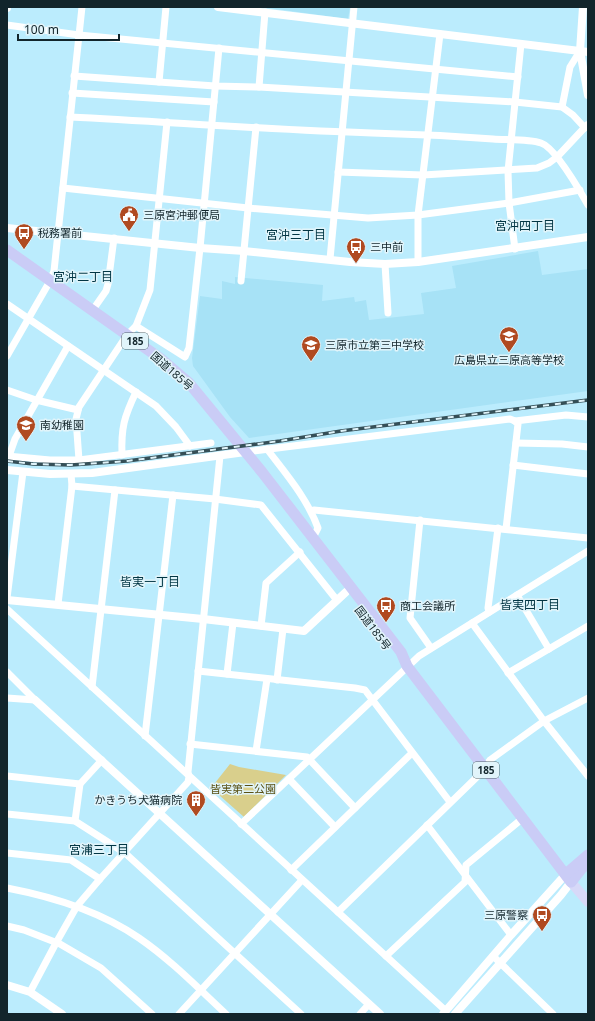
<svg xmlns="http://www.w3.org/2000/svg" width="595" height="1021" viewBox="0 0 595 1021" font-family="'Noto Sans','Noto Sans JP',sans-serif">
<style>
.built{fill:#a7e2f6}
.park{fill:#d9cf8c}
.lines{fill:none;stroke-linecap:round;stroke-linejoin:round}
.minor{stroke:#fff;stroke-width:7}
.tertiary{stroke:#fff;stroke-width:8}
.primary{stroke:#d7d9f8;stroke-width:10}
.trunk{stroke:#caccf6;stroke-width:11}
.rail-casing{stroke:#354f57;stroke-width:3.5}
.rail{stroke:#e1f4fa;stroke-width:2;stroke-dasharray:6;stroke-linecap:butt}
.labels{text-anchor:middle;stroke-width:3;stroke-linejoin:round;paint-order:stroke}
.shield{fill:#e1f4fa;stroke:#506369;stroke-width:1}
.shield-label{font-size:10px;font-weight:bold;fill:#12252b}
.poi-label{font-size:11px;fill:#12252b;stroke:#e1f4fa;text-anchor:start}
.street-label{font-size:11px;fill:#12252b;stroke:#e1f4fa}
.park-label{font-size:11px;fill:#595014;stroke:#e1f4fa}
.neighbourhood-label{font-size:12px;fill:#023644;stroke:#e1f4fa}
</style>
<rect width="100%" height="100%" fill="#bbecfd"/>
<g class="built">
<path d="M261,7H350L348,19Z"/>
<path d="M538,251L542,275L588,269V391L249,438L230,417L193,366L192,358L200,296L222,299V281L235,284V277L323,285L322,301L354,297L355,302L366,300L369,320L424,314L421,293L456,288L452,266Z"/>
</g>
<path class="park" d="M230,764L239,767L286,775L244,817L211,788Z"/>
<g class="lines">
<g class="minor">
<path d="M7,25L79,35L518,77"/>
<path d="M74,76L215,86L259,87L515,102L562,107L573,115L585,128"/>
<path d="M159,82L166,7"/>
<path d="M259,87L265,12"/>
<path d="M72,93L214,102"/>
<path d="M562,107L570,67L580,51"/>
<path d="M70,117C171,122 271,130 372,133C413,134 453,136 493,139C506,140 529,139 541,143C556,148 580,191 588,205"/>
<path d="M338,172L423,175L537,168L549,163L557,157L587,125"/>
<path d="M63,188L248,208L368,218L418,215L509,203L580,190"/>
<path d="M515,249L509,203L508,171L521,44"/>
<path d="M330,259L354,7"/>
<path d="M418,262V215L440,34"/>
<path d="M385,264L388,313"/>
<path d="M241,281L256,127"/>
<path d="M7,304L156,406L176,427L190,446"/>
<path d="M92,311L106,291L108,284L114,238"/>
<path d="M136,326L185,357L189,348L200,248L219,48"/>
<path d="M7,356L50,281L54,271L82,7"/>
<path d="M7,390L36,400L78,410"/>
<path d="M515,421L566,415L588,417"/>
<path d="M516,443L562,444L588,447"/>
<path d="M267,449C286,474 307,498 318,528L313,538"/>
<path d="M245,452L510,419L515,421L518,424L506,529"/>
<path d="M122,455C121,428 124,417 136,392"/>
<path d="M7,456L50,460H79L211,443"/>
<path d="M9,456L15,439L68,346"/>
<path d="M79,460L76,419L79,407L127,335L136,326L150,290L167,122"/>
<path d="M513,465L588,474"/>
<path d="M72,486L215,499L261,505L336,599"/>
<path d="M312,511L314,510L588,538"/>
<path d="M420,520L410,618L431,648"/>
<path d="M517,595L549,649"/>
<path d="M7,598L23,472"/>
<path d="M58,604L72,486L71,474"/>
<path d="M7,609L446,1011"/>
<path d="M489,612L488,608L498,528"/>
<path d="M472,623L544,721L588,776"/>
<path d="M261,626L266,583L300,552"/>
<path d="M198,671L355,688L365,690L450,802"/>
<path d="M7,672L35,700"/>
<path d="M508,673L588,626"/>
<path d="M227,674L233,623"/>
<path d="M277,680L283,629"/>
<path d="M92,687L115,490"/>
<path d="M7,698L35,700"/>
<path d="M145,736L173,495"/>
<path d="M190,744L307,757L355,808"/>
<path d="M256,751L267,679"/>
<path d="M7,776L80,784"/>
<path d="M289,779L335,827"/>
<path d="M7,814L75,821L125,853L301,1014"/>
<path d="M75,821L80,784L102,760"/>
<path d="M241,824L419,656L588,551"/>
<path d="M427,825L511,935"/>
<path d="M7,853L71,860L100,879"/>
<path d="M291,870L412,753"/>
<path d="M7,888C54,897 100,911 139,938C171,960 198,988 226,1014"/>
<path d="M338,912L480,774L490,760L544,721L588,698"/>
<path d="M7,926L24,930L60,944L101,968L152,1014"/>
<path d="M386,956L465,882L466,865L523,818"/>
<path d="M493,956L553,1014"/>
<path d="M30,992L56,943L77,906L100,879L188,782L189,777L188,772L220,456"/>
<path d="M179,1014L302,880"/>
<path d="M360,1014L369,1004"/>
</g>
<g class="tertiary">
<path d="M218,7L588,52"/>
<path d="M583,7L580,51L588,95"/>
<path d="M7,8V7"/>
<path d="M7,228L200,248L244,251L350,262L385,264L418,262L588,237"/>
<path d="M7,470L50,474L92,473L245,452"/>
<path d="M7,600L203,619L304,631L346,592"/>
<path d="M35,700L380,1014"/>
<path d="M7,985L30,992L62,1014"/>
<path d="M443,1014L511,935L566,874"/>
<path d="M455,1014L561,895L571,882"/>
</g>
<path class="primary" d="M571,882L588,902"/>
<g class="trunk">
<path d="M7,250L161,359L189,383L262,472L401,652L407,666L571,882L582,868L588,864"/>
<path d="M566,874L588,855"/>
</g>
<defs>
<path id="rail" d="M7,461L33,464L71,465L127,461L280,441L341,431L588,400"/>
</defs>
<use href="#rail" class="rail-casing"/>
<use href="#rail" class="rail"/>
</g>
<defs>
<symbol id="civic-pin" viewBox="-11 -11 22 30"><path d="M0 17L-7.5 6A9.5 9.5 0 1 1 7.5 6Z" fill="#b04a20" stroke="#e1f4fa"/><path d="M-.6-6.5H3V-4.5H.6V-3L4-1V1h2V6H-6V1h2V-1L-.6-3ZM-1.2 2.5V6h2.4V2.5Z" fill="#fff"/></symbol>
<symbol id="bus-pin" viewBox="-11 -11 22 30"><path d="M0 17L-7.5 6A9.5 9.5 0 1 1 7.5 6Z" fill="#b04a20" stroke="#e1f4fa"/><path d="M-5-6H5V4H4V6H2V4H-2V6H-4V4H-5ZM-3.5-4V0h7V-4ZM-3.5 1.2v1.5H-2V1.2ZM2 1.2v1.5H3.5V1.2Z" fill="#fff"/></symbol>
<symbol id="school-pin" viewBox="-11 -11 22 30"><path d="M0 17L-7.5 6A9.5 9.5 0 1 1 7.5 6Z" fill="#b04a20" stroke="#e1f4fa"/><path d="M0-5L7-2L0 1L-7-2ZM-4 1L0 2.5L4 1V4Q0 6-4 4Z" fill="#fff"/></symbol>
<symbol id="building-pin" viewBox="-11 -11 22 30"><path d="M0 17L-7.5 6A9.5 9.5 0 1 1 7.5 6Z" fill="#b04a20" stroke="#e1f4fa"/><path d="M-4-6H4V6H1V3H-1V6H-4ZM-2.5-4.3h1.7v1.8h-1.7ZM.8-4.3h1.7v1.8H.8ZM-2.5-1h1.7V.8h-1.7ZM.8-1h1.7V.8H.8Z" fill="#fff"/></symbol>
</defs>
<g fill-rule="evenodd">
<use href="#civic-pin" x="118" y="204" width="22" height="30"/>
<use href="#bus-pin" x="13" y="222" width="22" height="30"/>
<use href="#bus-pin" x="345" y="236" width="22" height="30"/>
<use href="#school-pin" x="498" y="325" width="22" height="30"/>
<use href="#school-pin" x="300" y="334" width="22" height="30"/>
<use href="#school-pin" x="15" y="414" width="22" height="30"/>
<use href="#bus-pin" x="375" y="595" width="22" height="30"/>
<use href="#building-pin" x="185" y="789" width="22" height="30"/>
<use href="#bus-pin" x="531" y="904" width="22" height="30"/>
</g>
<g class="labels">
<g class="shield">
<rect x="122" y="333" width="26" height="16" rx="3"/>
<rect x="473" y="762" width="26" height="16" rx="3"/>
</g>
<g class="shield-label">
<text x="135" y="345">185</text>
<text x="486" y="774">185</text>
</g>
<g class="poi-label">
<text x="143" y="219">三原宮沖郵便局</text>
<text x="38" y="237">税務署前</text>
<text x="370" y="251">三中前</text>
<text x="325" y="349">三原市立第三中学校</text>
<text x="509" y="364" text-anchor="middle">広島県立三原高等学校</text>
<text x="40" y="429">南幼稚園</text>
<text x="400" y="610">商工会議所</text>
<text x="182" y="804" text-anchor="end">かきうち犬猫病院</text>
<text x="528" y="919" text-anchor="end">三原警察</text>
</g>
<g class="street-label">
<text transform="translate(172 371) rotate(41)" y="4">国道185号</text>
<text transform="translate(373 628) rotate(53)" y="4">国道185号</text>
</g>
<g class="park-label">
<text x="243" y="793">皆実第二公園</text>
</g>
<g class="neighbourhood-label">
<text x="525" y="230">宮沖四丁目</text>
<text x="296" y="239">宮沖三丁目</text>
<text x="83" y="281">宮沖二丁目</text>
<text x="150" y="586">皆実一丁目</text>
<text x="530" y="609">皆実四丁目</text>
<text x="99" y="854">宮浦三丁目</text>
</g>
</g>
<rect width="595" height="1021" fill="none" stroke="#12252b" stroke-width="16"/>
<path d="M18 34v6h101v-6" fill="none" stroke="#12252b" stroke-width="2"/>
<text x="24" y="34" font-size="12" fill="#12252b" stroke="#e1f4fa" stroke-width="3" paint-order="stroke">100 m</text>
</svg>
